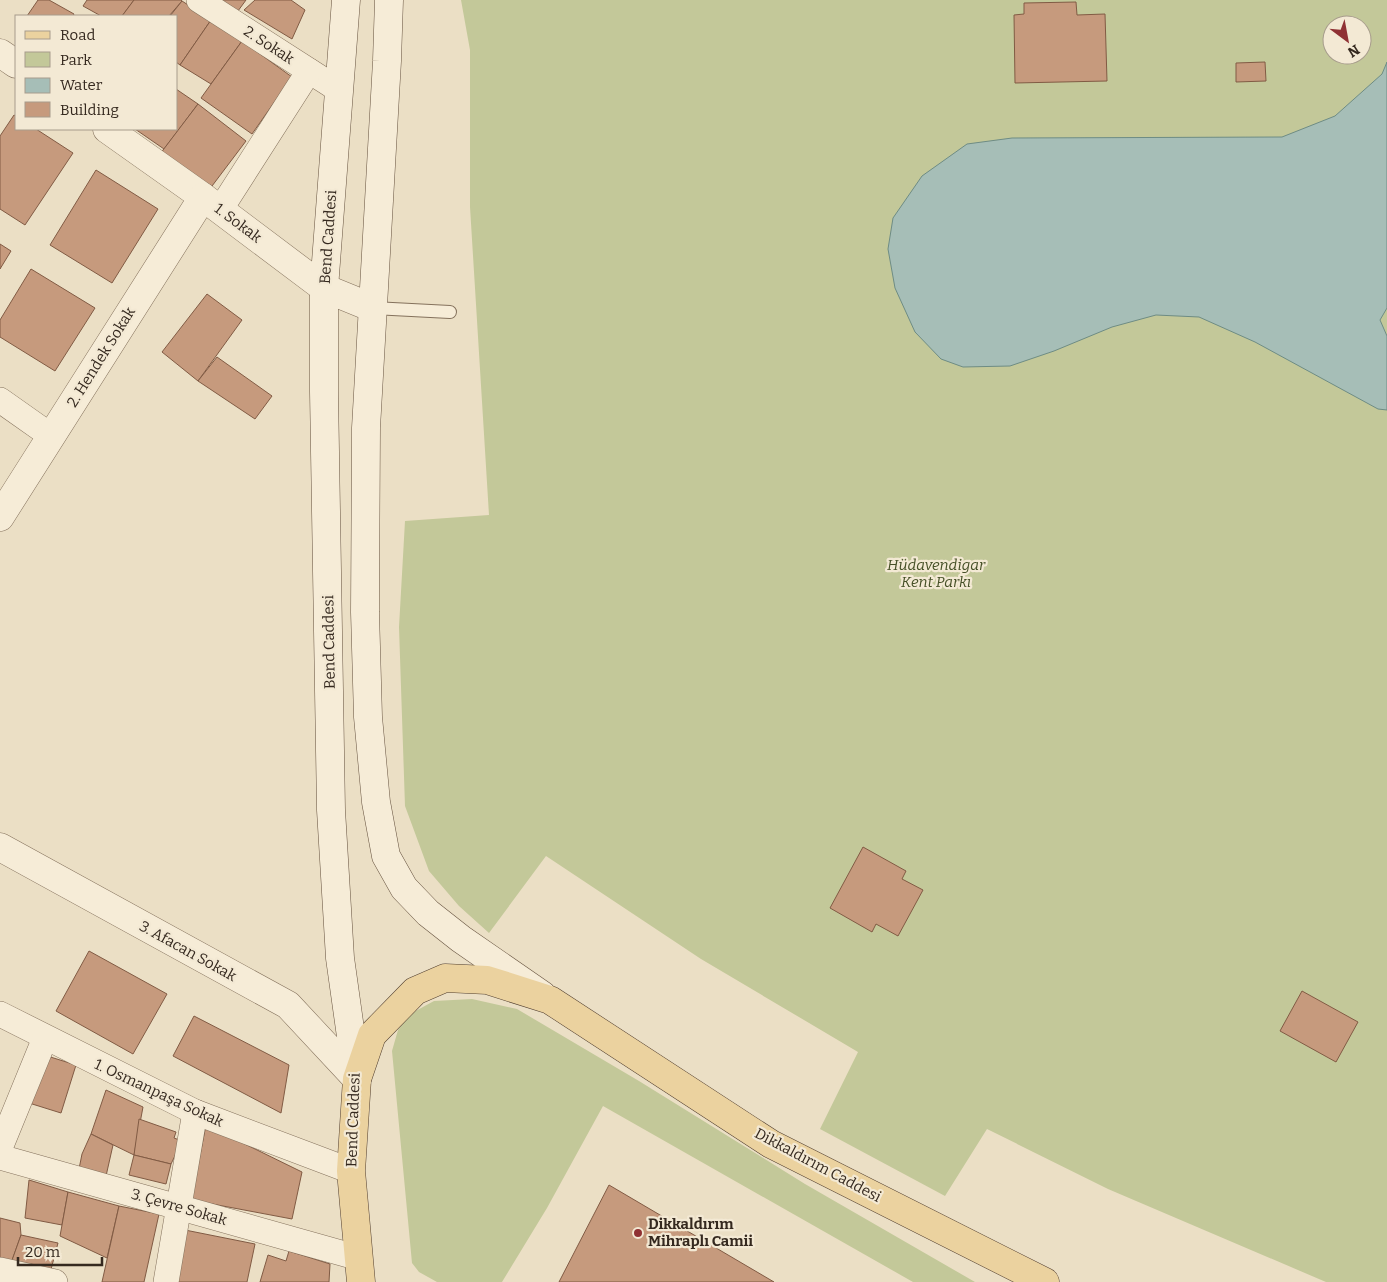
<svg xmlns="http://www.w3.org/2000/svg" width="1387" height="1282" viewBox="0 0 1387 1282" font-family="Bitter,serif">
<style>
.green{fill:#c3c899;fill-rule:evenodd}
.water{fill:#a6beb7;stroke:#6e8c84}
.building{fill:#c69a7d;stroke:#815b44}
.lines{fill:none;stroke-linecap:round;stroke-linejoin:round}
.service-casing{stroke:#84715c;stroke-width:14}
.minor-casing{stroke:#84715c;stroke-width:26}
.tertiary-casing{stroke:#84715c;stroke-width:29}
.secondary-casing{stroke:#66523f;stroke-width:29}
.primary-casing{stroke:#523f30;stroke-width:29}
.service{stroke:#f6ecd7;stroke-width:12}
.minor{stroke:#f6ecd7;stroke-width:25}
.tertiary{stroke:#f6ecd7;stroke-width:28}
.secondary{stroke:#f6ecd7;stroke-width:28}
.primary{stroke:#ebd29f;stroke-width:28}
.poi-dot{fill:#8f3133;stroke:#f3e9d4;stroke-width:2}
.labels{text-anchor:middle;stroke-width:4.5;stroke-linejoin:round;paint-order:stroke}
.street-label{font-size:15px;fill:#35291f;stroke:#f3e9d4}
.park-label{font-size:15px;font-style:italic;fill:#465027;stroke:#f3e9d4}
.poi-label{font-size:15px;font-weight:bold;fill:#35291f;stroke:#f3e9d4;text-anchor:start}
</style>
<rect width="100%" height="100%" fill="#ebdfc5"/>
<g class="green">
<path d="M461,0H1387V1282H1326L1108,1189L987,1129L945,1196L820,1129L858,1052L701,959L546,856L489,933L459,906L429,871L405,806L399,627L405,521L489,515L470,207V50ZM1332,25H1362V55H1332Z"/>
<path d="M472,999L517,1009L639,1081L805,1184L975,1282H913L603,1106L547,1208L502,1282H437L419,1272L412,1263L392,1051L398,1030L410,1014L434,1001Z"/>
</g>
<path class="water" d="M1387,62V308L1380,320L1387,336V410L1378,409L1255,342L1199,317L1156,315L1112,327L1054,351L1010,366L963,367L941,359L915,332L895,288L888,249L893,218L922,176L967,144L1012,138L1282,137L1335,116L1382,74Z"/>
<g class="building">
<path d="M38,0H49L74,14L73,16H27Z"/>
<path d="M87,0H134L122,16H101L83,6Z"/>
<path d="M134,0H181L182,1L169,16H122Z"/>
<path d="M214,0H246L235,15Z"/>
<path d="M255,0H291L305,10L292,39L244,10Z"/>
<path d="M182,1L211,20L180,65L176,62V16H170Z"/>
<path d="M1076,2L1077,15L1105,14L1107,81L1015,83L1014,15L1024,14V3Z"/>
<path d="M211,20L242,41L211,84L180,65Z"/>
<path d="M242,41L292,77L252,134L201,98Z"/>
<path d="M1265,62L1266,81L1236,82V63Z"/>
<path d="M176,89L198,104L164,149L135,129H176Z"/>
<path d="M198,104L246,141L209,190L160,154Z"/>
<path d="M14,115L16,116V129H36L73,153L25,225L0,209V136Z"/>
<path d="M96,170L158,209L112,283L50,245Z"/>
<path d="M0,244L11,251L0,269Z"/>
<path d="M31,269L95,308L55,371L0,337V320Z"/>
<path d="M207,294L242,320L198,381L162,352Z"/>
<path d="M217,357L272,396L255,419L198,381Z"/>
<path d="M863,847L906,871L902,879L923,890L898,936L876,924L872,932L830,908Z"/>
<path d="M89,951L167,994L133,1054L56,1011Z"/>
<path d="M1302,991L1358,1022L1336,1062L1280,1031Z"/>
<path d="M194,1016L289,1065L281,1113L173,1056Z"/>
<path d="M44,1055L76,1065L61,1113L29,1103Z"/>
<path d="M106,1090L143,1107L134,1155L91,1134Z"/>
<path d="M139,1119L176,1132L174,1138L182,1141L171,1164L134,1155Z"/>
<path d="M206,1125L302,1172L292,1219L191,1200Z"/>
<path d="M91,1134L113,1145L106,1176L79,1169L82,1154Z"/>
<path d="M134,1155L171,1164L166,1184L129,1175Z"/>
<path d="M29,1180L68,1192L62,1225L25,1218Z"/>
<path d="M609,1185L774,1282H559Z"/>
<path d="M68,1192L119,1206L107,1258L60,1236Z"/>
<path d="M119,1206L159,1214L144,1282H102Z"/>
<path d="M0,1218L20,1223L21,1235L9,1269L0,1266Z"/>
<path d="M185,1230L255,1244L247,1282H174Z"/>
<path d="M21,1235L58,1243L49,1277L11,1263Z"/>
<path d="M289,1251L330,1264L329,1282H260L268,1255L286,1261Z"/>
</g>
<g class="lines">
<defs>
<path id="service" d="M373,308L450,312"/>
<g id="minor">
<path d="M199,0L339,90"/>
<path d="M220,210L309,71"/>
<path d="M0,400L51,436"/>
<path d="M0,1014L195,1112L351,1171"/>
<path d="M0,1148L45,1038"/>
<path d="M0,1157L359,1258"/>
<path d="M0,1270L55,1282"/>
<path d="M166,1282L195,1112"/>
</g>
<g id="tertiary">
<path d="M0,53L16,64"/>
<path d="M107,129L203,197L324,288L373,308"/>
<path d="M0,517L203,197"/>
<path d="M0,847L288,1005L357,1079"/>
</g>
<g id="secondary">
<path d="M346,0L324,288V392L331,810L340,958L357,1079"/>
<path d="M389,0L387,61L366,428L365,612L368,717L376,802L386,856L404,888L428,913L461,939L542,995"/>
</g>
<path id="primary" d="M361,1282L351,1171L357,1079L372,1035L415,991L445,978L487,980L550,1000L771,1144L1045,1282"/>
</defs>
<use href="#service" class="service-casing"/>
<use href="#minor" class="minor-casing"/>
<use href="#tertiary" class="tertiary-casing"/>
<use href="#secondary" class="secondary-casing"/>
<use href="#primary" class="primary-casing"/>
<use href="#service" class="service"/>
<use href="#minor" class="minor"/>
<use href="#tertiary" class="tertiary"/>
<use href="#secondary" class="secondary"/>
<use href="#primary" class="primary"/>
</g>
<circle class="poi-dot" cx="638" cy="1233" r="5"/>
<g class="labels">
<g class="street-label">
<text transform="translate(269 45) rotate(33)" y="5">2. Sokak</text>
<text transform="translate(238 223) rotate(37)" y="5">1. Sokak</text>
<text transform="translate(328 237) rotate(-86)" y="5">Bend Caddesi</text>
<text transform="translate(101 357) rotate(-58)" y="5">2. Hendek Sokak</text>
<text transform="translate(329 642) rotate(-91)" y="5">Bend Caddesi</text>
<text transform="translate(188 951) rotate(29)" y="5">3. Afacan Sokak</text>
<text transform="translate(159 1093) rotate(25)" y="5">1. Osmanpaşa Sokak</text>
<text transform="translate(353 1120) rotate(-88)" y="5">Bend Caddesi</text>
<text transform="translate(818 1165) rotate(28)" y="5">Dikkaldırım Caddesi</text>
<text transform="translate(179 1207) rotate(16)" y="5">3. Çevre Sokak</text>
</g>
<g class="park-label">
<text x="936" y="570">Hüdavendigar<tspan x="936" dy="17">Kent Parkı</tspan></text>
</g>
<g class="poi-label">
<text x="648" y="1229">Dikkaldırım<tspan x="648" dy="17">Mihraplı Camii</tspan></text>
</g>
</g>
<rect x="15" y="15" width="162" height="115" fill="#f3e9d4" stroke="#a79c8c"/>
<rect x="25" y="31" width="25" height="8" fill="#ebd29f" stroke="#a79c8c"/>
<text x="60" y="40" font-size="15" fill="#35291f">Road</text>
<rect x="25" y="52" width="25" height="15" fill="#c3c899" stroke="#a79c8c"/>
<text x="60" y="65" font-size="15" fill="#35291f">Park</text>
<rect x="25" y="78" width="25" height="15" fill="#a6beb7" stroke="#a79c8c"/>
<text x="60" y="90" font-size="15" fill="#35291f">Water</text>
<rect x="25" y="102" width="25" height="15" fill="#c69a7d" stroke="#a79c8c"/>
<text x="60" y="115" font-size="15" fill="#35291f">Building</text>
<g transform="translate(1347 40) rotate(148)"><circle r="24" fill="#f3e9d4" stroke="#a79c8c"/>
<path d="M0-4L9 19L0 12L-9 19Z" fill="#8f3133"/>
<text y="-8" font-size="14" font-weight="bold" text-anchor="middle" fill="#35291f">N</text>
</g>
<path d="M18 1257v8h84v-8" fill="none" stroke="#35291f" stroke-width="2.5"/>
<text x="25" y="1257" font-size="15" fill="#35291f" stroke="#f3e9d4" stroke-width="4" paint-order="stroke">20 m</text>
</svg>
